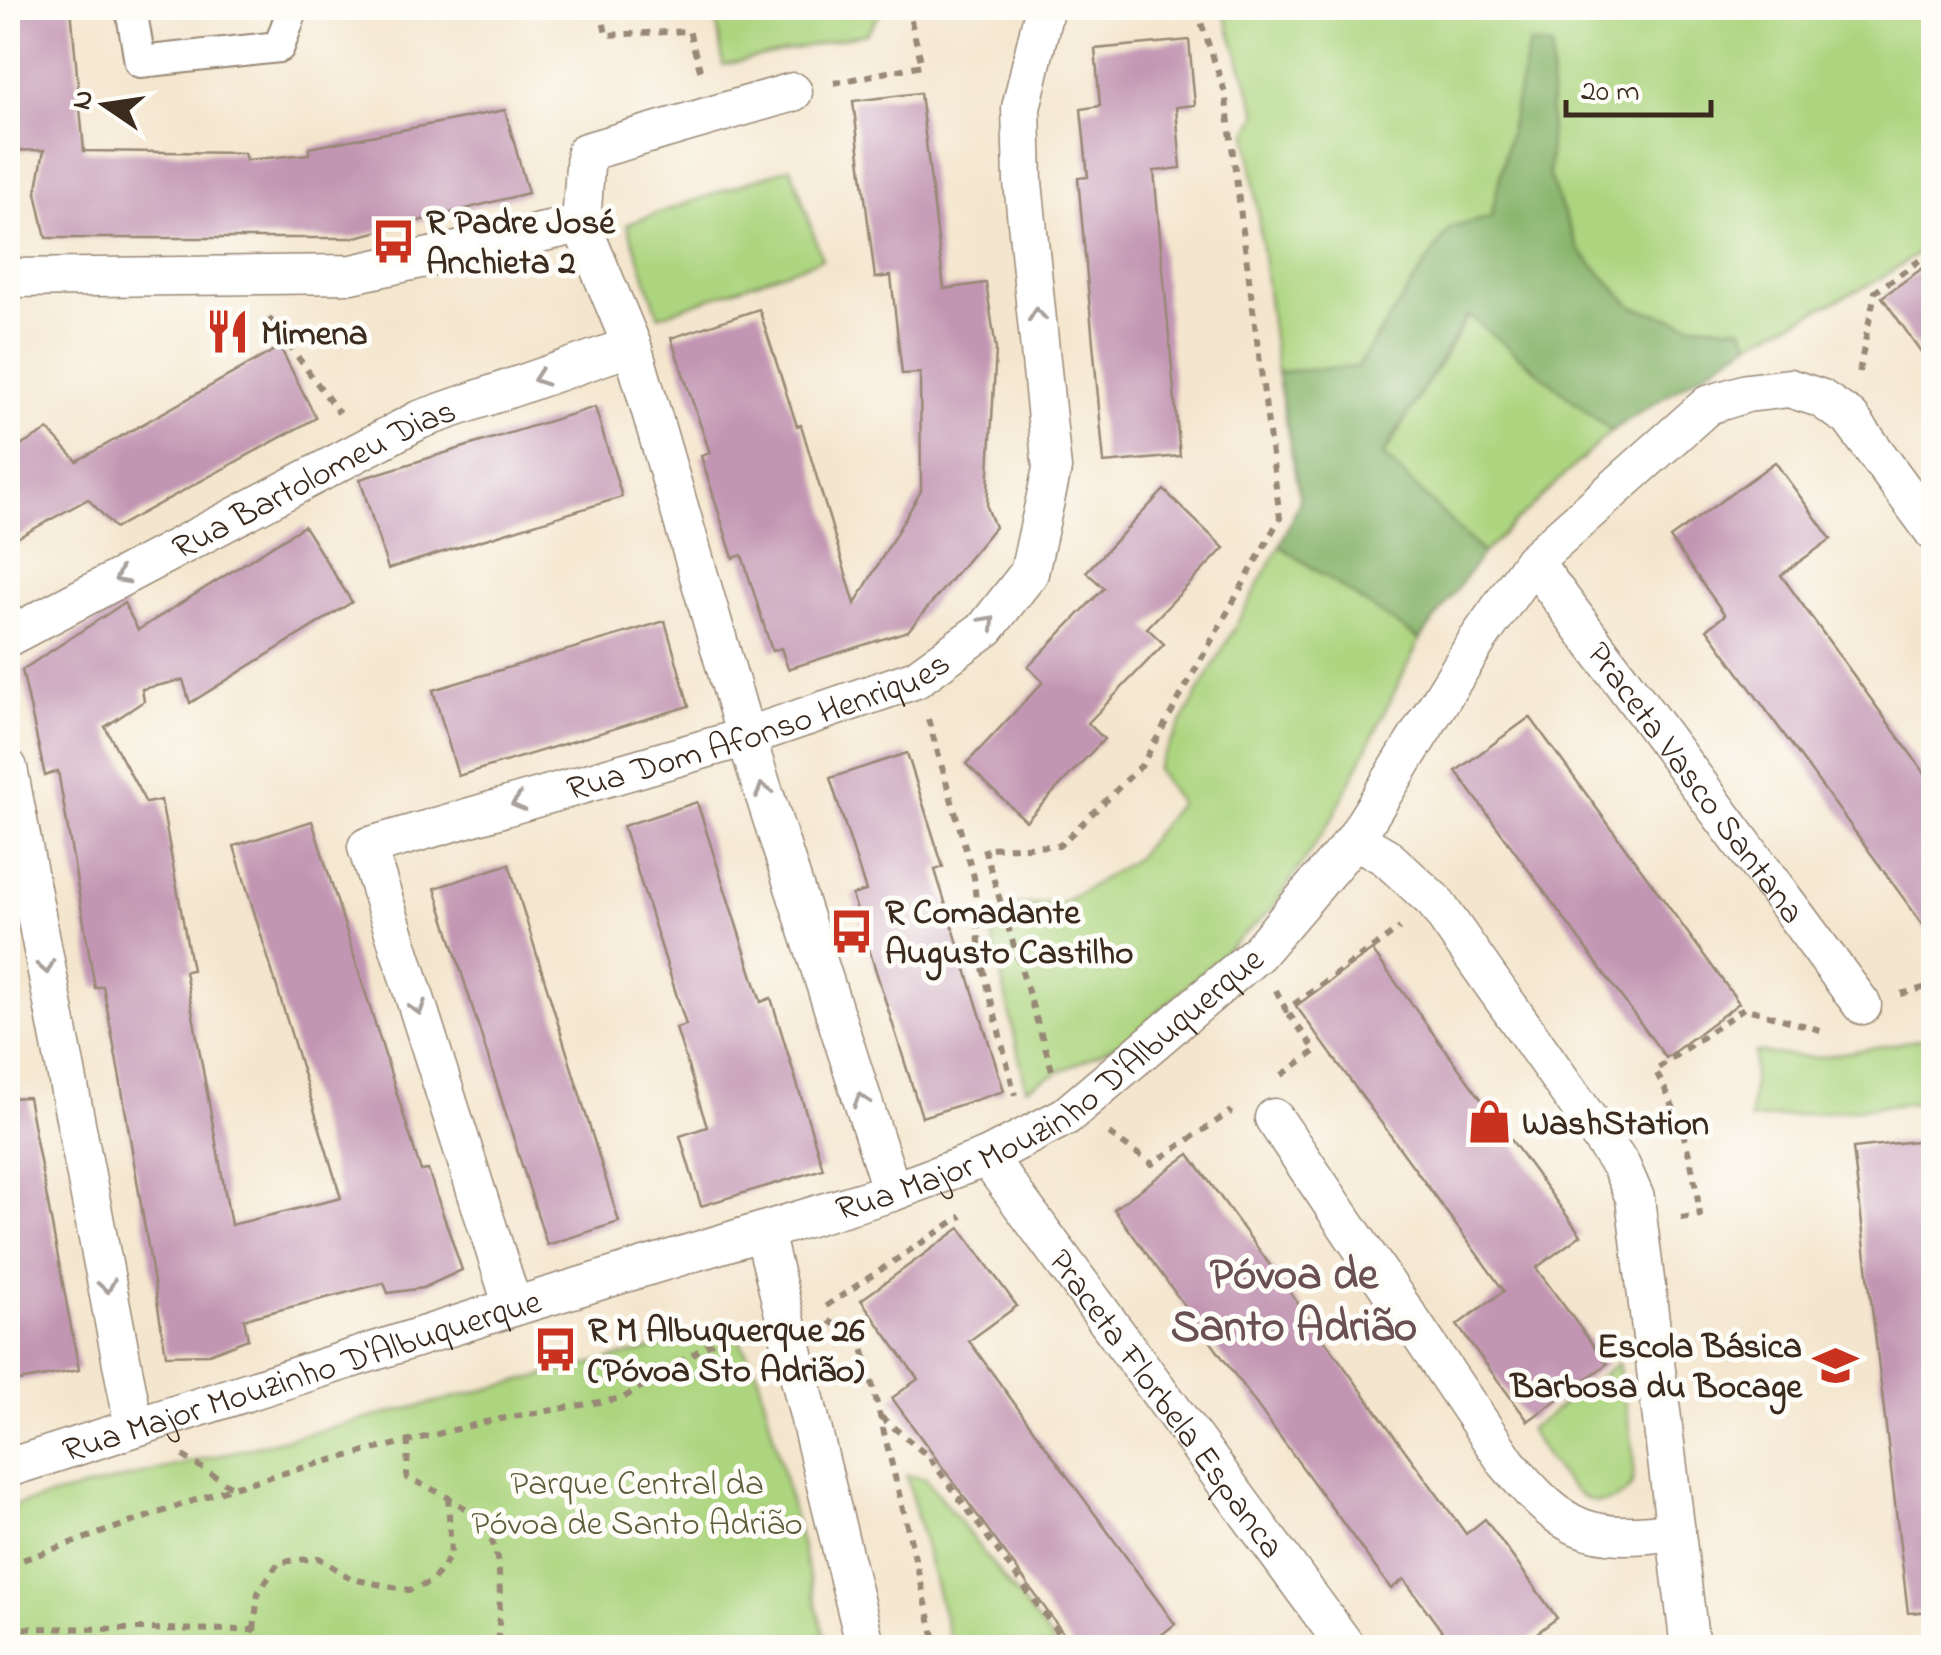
<svg xmlns="http://www.w3.org/2000/svg" width="1941" height="1655" viewBox="0 0 1941 1655" font-family="'Indie Flower',sans-serif">
<style>
.green{fill:#add580;stroke:#74804f;stroke-width:2.5}
.forest{fill:#8ab66e;stroke:#627046;stroke-width:2.5}
.building{fill:#c296b3}
.lines{fill:none;stroke-linecap:round;stroke-linejoin:round}
.pedestrian-casing{stroke:#988876;stroke-width:34}
.minor-casing{stroke:#988876;stroke-width:41}
.path{stroke:#988876;stroke-width:6;stroke-dasharray:8 8;stroke-linecap:butt}
.pedestrian{stroke:#fff;stroke-width:30}
.minor{stroke:#fff;stroke-width:38}
.oneway{stroke:#a79f9a}
.labels{text-anchor:middle;stroke-width:10;stroke-linejoin:round;paint-order:stroke}
.poi-label{font-size:35px;font-weight:bold;fill:#3b2a1e;stroke:#fdfcf7;text-anchor:start}
.street-label{font-size:35px;fill:#3b2a1e;stroke:#fdfcf7}
.park-label{font-size:35px;fill:#5d5d3b;stroke:#fdfcf7}
.district-label{font-size:45px;font-weight:bold;fill:#6a5052;stroke:#fdfcf7}
</style>
<rect width="100%" height="100%" fill="#fdfcf7"/>
<filter id="ink" filterUnits="userSpaceOnUse"><feTurbulence type="fractalNoise" baseFrequency=".01" numOctaves="2"/><feDisplacementMap in="SourceGraphic" scale="20" xChannelSelector="R" yChannelSelector="G"/><feConvolveMatrix kernelMatrix="1 2 1 2 8 2 1 2 1" color-interpolation-filters="sRGB"/></filter>
<filter id="wash" filterUnits="userSpaceOnUse"><feTurbulence type="fractalNoise" baseFrequency=".0048" numOctaves="4" result="noise"/><feDisplacementMap in="SourceGraphic" scale="40" xChannelSelector="R" yChannelSelector="G"/><feGaussianBlur stdDeviation="2.25" result="paint"/><feColorMatrix in="noise" values="0 0 0 0 0 0 0 0 0 0 0 0 0 0 0 0 0 1.4 0 .05"/><feComposite in="paint" operator="in"/></filter>
<g filter="url(#wash)">
<rect width="100%" height="100%" fill="#f4e6ce"/>
<g class="green">
<path d="M715,8H884L867,33L723,65Z"/>
<path d="M1222,8H1933V244L1873,283L1751,342L1741,327L1692,324L1633,307L1579,250L1549,177L1552,48L1491,218L1450,228L1357,367L1277,372L1248,133L1258,114Z"/>
<path d="M791,167L822,259L659,316L627,224Z"/>
<path d="M1469,315L1611,431L1483,553L1383,456Z"/>
<path d="M1280,546L1420,640L1333,817L1271,910L1127,1040L1026,1088L990,925L1015,905L1063,903L1135,859L1179,803L1156,769Z"/>
<path d="M1933,1037V1101L1750,1120L1755,1052L1815,1058Z"/>
<path d="M733,1329L758,1374L827,1647H8V1507Z"/>
<path d="M1618,1363C1623,1395 1637,1449 1633,1480C1632,1488 1626,1493 1619,1497C1579,1521 1548,1457 1529,1430Z"/>
<path d="M906,1475L926,1479L1057,1647H952Z"/>
</g>
<path class="forest" d="M1529,44L1552,47L1549,177L1579,250L1633,307L1692,324L1741,327L1751,342L1611,431L1468,315L1383,455L1483,553L1420,640L1280,546L1300,500L1277,372L1357,367L1450,228L1491,217Z"/>
<g id="blocks">
<g class="building">
<path d="M8,8H71L84,151L244,153L246,160L309,154V148L505,110L528,193L352,238H46L36,193L44,150L8,151Z"/>
<path d="M1189,40L1195,105L1176,107L1181,168L1154,171L1180,456L1104,463L1078,178L1088,177L1081,109L1100,106L1095,49Z"/>
<path d="M920,93L944,289L986,283L996,349L987,507L995,527L908,631L788,669L781,648L772,651L742,555L733,558L701,456L710,453L671,338L759,309L797,426L801,425L855,604L921,491L920,373L902,374L891,276L875,278L853,101Z"/>
<path d="M1934,260V370L1882,297Z"/>
<path d="M280,347L316,418L115,528L88,499L8,543V453L48,430L77,461Z"/>
<path d="M595,407L622,497L388,569L360,479Z"/>
<path d="M1775,462L1831,539L1781,575L1934,786V940L1707,629L1725,615L1670,538Z"/>
<path d="M1164,490L1224,548L1147,628L1164,644L1088,723L1104,739L1026,821L966,764L1043,682L1028,667L1104,588L1086,572Z"/>
<path d="M304,526L352,602L190,703L183,680L142,689L144,701L105,727L146,803L161,800L192,970L185,971L231,1225L341,1198L234,846L312,821L421,1171L428,1170L462,1270L423,1288L388,1293L384,1283L244,1319L248,1339L209,1354L166,1355L121,1084L103,986L95,988L58,771L45,776L22,670L124,603L138,630Z"/>
<path d="M665,621L689,706L458,776L433,690Z"/>
<path d="M1530,717L1739,1003L1666,1058L1456,771Z"/>
<path d="M907,753L943,867L935,870L1004,1091L922,1117L852,895L866,891L830,778Z"/>
<path d="M697,802L761,1002L771,998L823,1169L701,1206L680,1136L707,1127L676,1028L686,1025L623,826Z"/>
<path d="M509,864L619,1222L547,1245L435,888Z"/>
<path d="M1372,950L1581,1235L1536,1268L1607,1364L1528,1421L1457,1325L1504,1291L1296,1006Z"/>
<path d="M28,1097L79,1370L8,1383V1098Z"/>
<path d="M1934,1139V1611L1908,1613L1853,1148Z"/>
<path d="M1189,1154L1466,1534L1485,1519L1557,1618L1517,1648H1454L1404,1579L1391,1589L1114,1209Z"/>
<path d="M960,1228L1017,1306L969,1341L1175,1624L1145,1648H1074L892,1398L918,1379L861,1300Z"/>
</g>
</g>
</g>
<g filter="url(#ink)">
<use href="#blocks" fill-opacity="0" stroke="#988876" stroke-width="2.5"/>
<g class="lines">
<defs>
<path id="pedestrian" d="M131,8L140,62L279,47L293,8"/>
<g id="minor">
<path d="M793,92L586,152L581,224L632,346L746,737L892,1192"/>
<path d="M8,278L352,274L581,224"/>
<path id="s1" d="M1533,561L1862,1005"/>
<path id="s2" d="M8,637L419,420L632,346"/>
<path d="M8,768L134,1426"/>
<path d="M1355,839L1386,857L1435,902L1621,1166L1635,1198L1690,1648"/>
<path d="M1274,1118L1507,1463C1563,1531 1588,1543 1676,1531"/>
<path id="s3" d="M987,1157L1347,1648"/>
<path d="M764,1232L866,1648"/>
<path id="s4" d="M513,1307L367,847L746,737L916,679L986,628L1029,573L1052,469L1023,182L1021,108L1044,10"/>
<path id="s5" d="M8,1468L513,1307L892,1192L987,1157L1066,1116L1258,953L1355,839L1477,641L1533,561L1708,405L1747,393L1789,388L1820,398L1850,418L1934,532"/>
</g>
</defs>
<use href="#pedestrian" class="pedestrian-casing"/>
<use href="#minor" class="minor-casing"/>
<g class="path">
<path d="M601,8L606,35L689,31L702,77"/>
<path d="M834,83L922,65L909,13L917,8"/>
<path d="M269,318L339,413"/>
<path d="M1859,372L1875,292L1934,250"/>
<path d="M928,719L974,877L980,956L1015,1095"/>
<path d="M1276,990L1286,1010L1400,928"/>
<path d="M1901,994L1934,985"/>
<path d="M1052,1070L984,848L1059,846L1142,765L1280,518L1225,92L1196,8"/>
<path d="M1282,1075L1316,1051L1286,1010"/>
<path d="M1109,1134L1152,1164L1232,1111"/>
<path d="M1681,1218L1700,1215C1692,1157 1683,1121 1655,1070L1744,1008L1827,1032"/>
<path d="M826,1306L962,1216"/>
<path d="M829,1321L861,1339L937,1648"/>
<path d="M881,1417L929,1457L1069,1648"/>
<path d="M408,1440L407,1478C504,1518 503,1545 498,1643L509,1648"/>
<path d="M183,1456L232,1487"/>
<path d="M8,1565L233,1487L324,1462L494,1420L623,1398L733,1329L742,1328"/>
<path d="M8,1628L254,1630L268,1648"/>
<path d="M254,1630L258,1593L279,1562L319,1558L351,1579L409,1590L432,1582L451,1555L448,1495"/>
</g>
<use href="#pedestrian" class="pedestrian"/>
<use href="#minor" class="minor"/>
</g>
<defs><path id="oneway-chevron" d="M-2-3.5L2.5 0L-2 3.5" fill="none" stroke-width="1.6" stroke-linecap="round" stroke-linejoin="round" transform="scale(2.5)"/></defs>
<g class="oneway">
<use href="#oneway-chevron" transform="translate(1037 315) rotate(-96)"/>
<use href="#oneway-chevron" transform="translate(540 378) rotate(161)"/>
<use href="#oneway-chevron" transform="translate(121 577) rotate(152)"/>
<use href="#oneway-chevron" transform="translate(989 622) rotate(-47)"/>
<use href="#oneway-chevron" transform="translate(763 790) rotate(-108)"/>
<use href="#oneway-chevron" transform="translate(518 803) rotate(164)"/>
<use href="#oneway-chevron" transform="translate(46 967) rotate(79)"/>
<use href="#oneway-chevron" transform="translate(418 1008) rotate(72)"/>
<use href="#oneway-chevron" transform="translate(861 1100) rotate(-108)"/>
<use href="#oneway-chevron" transform="translate(107 1286) rotate(79)"/>
</g>
</g>
<defs>
<symbol id="bus-bare" viewBox="-9 -9 18 18"><path d="M-5-6H5V4H4V6H2V4H-2V6H-4V4H-5ZM-3.5-4V0h7V-4ZM-3.5 1.2v1.5H-2V1.2ZM2 1.2v1.5H3.5V1.2Z" fill="#c8321e" stroke="#fdfcf7" stroke-width="2.5" paint-order="stroke"/></symbol>
<symbol id="restaurant-bare" viewBox="-9 -9 18 18"><path d="M-5-6h1v4h1v-4h1v4h1v-4h1v5L-1.5 .5V6h-2V.5L-5-1ZM5-6V6H3V1.5H1.5Q1.5-4 5-6Z" fill="#c8321e" stroke="#fdfcf7" stroke-width="2.5" paint-order="stroke"/></symbol>
<symbol id="shop-bare" viewBox="-9 -9 18 18"><path d="M-5-2.5h2.3a2.7 3.5 0 0 1 5.4 0H5L5.5 6h-11ZM-1.5-2.5h3a1.5 2.3 0 0 0-3 0Z" fill="#c8321e" stroke="#fdfcf7" stroke-width="2.5" paint-order="stroke"/></symbol>
<symbol id="school-bare" viewBox="-9 -9 18 18"><path d="M0-5L7-2L0 1L-7-2ZM-4 1L0 2.5L4 1V4Q0 6-4 4Z" fill="#c8321e" stroke="#fdfcf7" stroke-width="2.5" paint-order="stroke"/></symbol>
</defs>
<g fill-rule="evenodd">
<use href="#bus-bare" x="362" y="210" width="63" height="63"/>
<use href="#restaurant-bare" x="196" y="300" width="63" height="63"/>
<use href="#bus-bare" x="820" y="900" width="63" height="63"/>
<use href="#shop-bare" x="1458" y="1090" width="63" height="63"/>
<use href="#bus-bare" x="524" y="1318" width="63" height="63"/>
<use href="#school-bare" x="1804" y="1334" width="63" height="63"/>
</g>
<g class="labels">
<g class="poi-label">
<text x="426" y="233">R Padre José<tspan x="426" dy="40">Anchieta 2</tspan></text>
<text x="261" y="344">Mimena</text>
<text x="885" y="923">R Comadante<tspan x="885" dy="40">Augusto Castilho</tspan></text>
<text x="1522" y="1134">WashStation</text>
<text x="588" y="1341">R M Albuquerque 26<tspan x="588" dy="40">(Póvoa Sto Adrião)</tspan></text>
<text x="1802" y="1357" text-anchor="end">Escola Básica<tspan x="1802" dy="40">Barbosa du Bocage</tspan></text>
</g>
<g class="street-label">
<text dy="12" stroke="none"><textPath href="#s2" startOffset="345">Rua Bartolomeu Dias</textPath></text>
<text dy="12" stroke="none"><textPath href="#s4" startOffset="892">Rua Dom Afonso Henriques</textPath></text>
<text dy="12" stroke="none"><textPath href="#s1" startOffset="275">Praceta Vasco Santana</textPath></text>
<text dy="12" stroke="none"><textPath href="#s5" startOffset="1118">Rua Major Mouzinho D'Albuquerque</textPath></text>
<text dy="12" stroke="none"><textPath href="#s5" startOffset="308">Rua Major Mouzinho D'Albuquerque</textPath></text>
<text dy="12" stroke="none"><textPath href="#s3" startOffset="305">Praceta Florbela Espanca</textPath></text>
</g>
<g class="park-label">
<text x="637" y="1494">Parque Central da<tspan x="637" dy="40">Póvoa de Santo Adrião</tspan></text>
</g>
<g class="district-label">
<text x="1294" y="1288">Póvoa de<tspan x="1294" dy="52">Santo Adrião</tspan></text>
</g>
</g>
<rect width="1941" height="1655" fill="none" stroke="#fdfcf7" stroke-width="40"/>
<g transform="translate(105 105) rotate(283)" stroke="#fdfcf7" stroke-width="8" paint-order="stroke">
<path d="M0-8L18 38L0 25L-18 38Z" fill="#3b2a1e"/>
<text y="-15" font-size="28" font-weight="bold" text-anchor="middle" fill="#3b2a1e">N</text>
</g>
<path d="M1566 100v15h145v-15" fill="none" stroke="#3b2a1e" stroke-width="5"/>
<text x="1581" y="100" font-size="30" fill="#3b2a1e" stroke="#fdfcf7" stroke-width="8" paint-order="stroke">20 m</text>
</svg>
